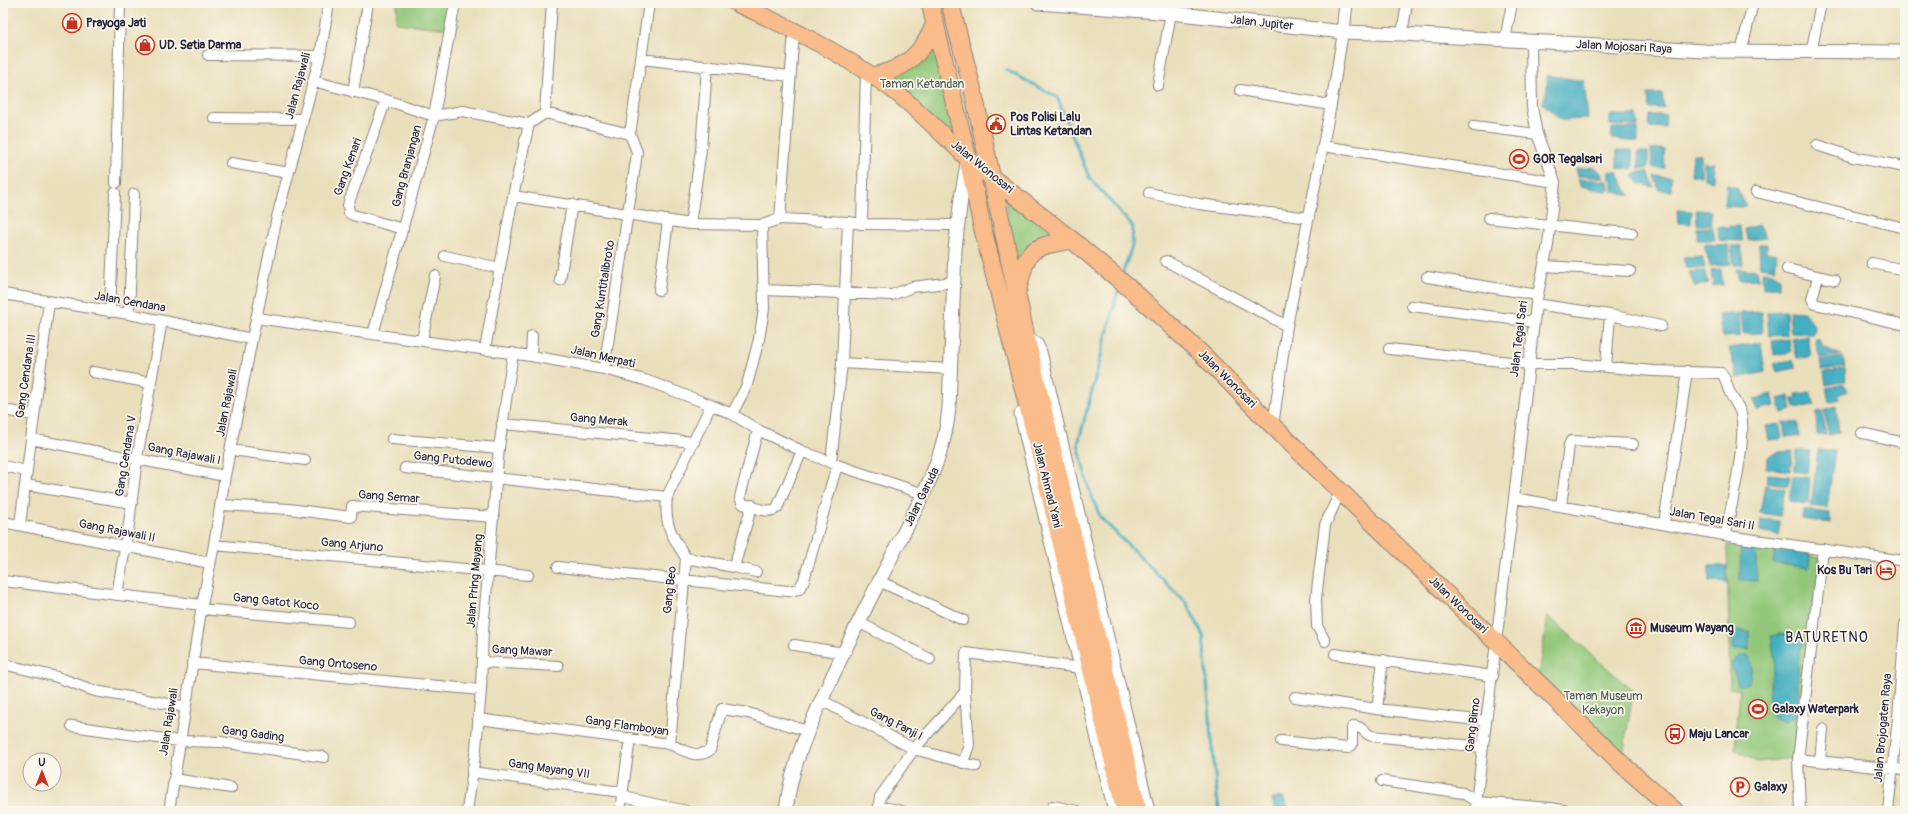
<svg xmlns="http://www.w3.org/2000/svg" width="1908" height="814" font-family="Pangolin,sans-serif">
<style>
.green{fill:#92c779;stroke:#5a745a}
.water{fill:#43aec1;stroke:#32687e}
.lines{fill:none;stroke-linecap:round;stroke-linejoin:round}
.stream{stroke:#43aec1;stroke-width:3}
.minor-casing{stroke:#86807b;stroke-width:12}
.tertiary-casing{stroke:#86807b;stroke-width:15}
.primary-casing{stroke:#86807b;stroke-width:18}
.trunk-casing{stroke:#86807b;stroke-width:19}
.minor{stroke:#fff;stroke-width:10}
.tertiary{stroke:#fff;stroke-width:13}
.primary{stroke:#f9bc8a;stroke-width:16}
.trunk{stroke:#f9bc8a;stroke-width:17}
.labels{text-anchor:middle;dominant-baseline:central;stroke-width:3.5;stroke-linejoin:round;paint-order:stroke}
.poi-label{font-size:12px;font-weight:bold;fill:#22223b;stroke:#fbf7ec;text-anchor:start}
.street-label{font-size:12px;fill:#22223b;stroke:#fbf7ec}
.park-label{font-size:12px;fill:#495c51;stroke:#fbf7ec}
.quarter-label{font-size:14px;letter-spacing:1px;fill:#22223b;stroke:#fbf7ec}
</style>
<rect width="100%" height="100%" fill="#fbf7ec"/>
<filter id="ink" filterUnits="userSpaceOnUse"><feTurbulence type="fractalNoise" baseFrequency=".025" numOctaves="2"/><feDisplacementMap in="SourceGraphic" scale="8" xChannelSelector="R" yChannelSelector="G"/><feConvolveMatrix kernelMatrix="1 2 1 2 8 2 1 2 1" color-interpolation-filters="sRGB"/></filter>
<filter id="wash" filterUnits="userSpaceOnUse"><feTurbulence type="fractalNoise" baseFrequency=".012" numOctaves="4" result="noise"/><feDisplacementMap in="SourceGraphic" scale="16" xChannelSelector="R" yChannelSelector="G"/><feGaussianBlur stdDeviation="0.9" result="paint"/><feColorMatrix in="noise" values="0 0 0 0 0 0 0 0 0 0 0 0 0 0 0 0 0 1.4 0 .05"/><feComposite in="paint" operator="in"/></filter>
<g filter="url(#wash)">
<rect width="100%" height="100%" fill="#eadfbb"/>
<path class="green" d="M 397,3 L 453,3 L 449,29 L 396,23 Z
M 934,39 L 961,149 L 888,79 Z
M 1005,197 L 1060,238 L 1017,272 Z
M 1727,545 L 1820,557 L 1794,758 L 1757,762 L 1735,750 L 1740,690 L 1730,688 Z
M 1548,616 L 1633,691 L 1622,763 L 1538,675 Z"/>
<path class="water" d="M 1547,75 L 1584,81 L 1588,119 L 1561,120 L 1543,104 L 1547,88 Z
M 1648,94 L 1662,94 L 1664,108 L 1649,108 Z
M 1610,115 L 1637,115 L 1638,126 L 1610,125 Z
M 1650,115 L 1666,115 L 1665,128 L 1649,127 Z
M 1612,128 L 1638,128 L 1638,142 L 1611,139 Z
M 1651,149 L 1664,149 L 1665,168 L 1652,168 Z
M 1617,150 L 1632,150 L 1633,169 L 1617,168 Z
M 1638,152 L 1648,152 L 1648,168 L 1639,169 Z
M 1693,154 L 1701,155 L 1701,176 L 1691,175 Z
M 1704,162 L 1714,163 L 1713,181 L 1704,179 Z
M 1595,167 L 1605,178 L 1578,176 L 1576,169 Z
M 1610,171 L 1617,172 L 1630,196 L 1612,191 L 1612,180 L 1609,178 Z
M 1648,171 L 1654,187 L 1640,184 L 1633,176 L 1635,173 Z
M 1654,176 L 1671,177 L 1671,191 L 1659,190 Z
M 1578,179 L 1608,181 L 1609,190 L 1604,191 L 1580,186 Z
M 1727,185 L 1737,188 L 1746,205 L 1741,207 L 1725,206 Z
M 1677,210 L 1692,211 L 1691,224 L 1678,223 Z
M 1696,210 L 1711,211 L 1711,225 L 1697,225 Z
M 1758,225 L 1766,238 L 1748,240 L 1744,229 Z
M 1739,226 L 1743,241 L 1719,240 L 1718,227 Z
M 1713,227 L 1715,240 L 1697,240 L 1697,228 Z
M 1704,244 L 1728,245 L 1731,264 L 1710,266 Z
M 1759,244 L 1767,244 L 1767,252 L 1777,254 L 1775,269 L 1760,267 Z
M 1731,246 L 1741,246 L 1743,265 L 1734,265 Z
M 1702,256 L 1705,268 L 1687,268 L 1683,258 Z
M 1721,269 L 1723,285 L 1713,286 L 1711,270 Z
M 1736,269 L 1757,270 L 1759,279 L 1739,280 Z
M 1704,271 L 1708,283 L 1695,287 L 1689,272 Z
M 1762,272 L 1774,273 L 1779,277 L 1779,287 L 1763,288 Z
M 1786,311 L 1787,335 L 1769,336 L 1767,312 Z
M 1789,311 L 1804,312 L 1815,327 L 1814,334 L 1791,333 Z
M 1762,312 L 1763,333 L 1743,334 L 1741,313 Z
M 1739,313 L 1740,336 L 1723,337 L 1718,315 Z
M 1808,336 L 1811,357 L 1797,358 L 1792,339 Z
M 1789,339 L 1791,352 L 1774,355 L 1772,341 Z
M 1815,339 L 1819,339 L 1823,347 L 1841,355 L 1820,358 Z
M 1761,343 L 1765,372 L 1737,378 L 1729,348 Z
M 1843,357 L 1845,366 L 1822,370 L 1820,360 Z
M 1793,360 L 1796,368 L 1777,372 L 1774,363 Z
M 1845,368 L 1846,381 L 1826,385 L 1824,372 Z
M 1844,384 L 1847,391 L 1838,395 L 1840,399 L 1829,402 L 1826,388 Z
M 1810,392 L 1815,405 L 1795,408 L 1792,398 L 1797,398 L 1796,394 Z
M 1772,394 L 1775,406 L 1757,410 L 1754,399 Z
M 1789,396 L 1792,410 L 1782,413 L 1778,399 Z
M 1836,406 L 1839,433 L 1829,435 L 1824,410 Z
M 1822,411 L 1826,435 L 1817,435 L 1816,412 Z
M 1783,422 L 1798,423 L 1799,437 L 1785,436 Z
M 1779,424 L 1782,437 L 1780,439 L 1769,440 L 1766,426 Z
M 1797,450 L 1810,451 L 1807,473 L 1794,471 Z
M 1818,450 L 1835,451 L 1827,508 L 1811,506 Z
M 1793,451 L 1790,471 L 1766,468 L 1768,457 L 1778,452 Z
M 1768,474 L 1790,476 L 1788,486 L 1766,482 Z
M 1793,476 L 1810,478 L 1808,504 L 1789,501 Z
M 1765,485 L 1785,489 L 1780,516 L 1760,513 Z
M 1803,510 L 1830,513 L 1830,523 L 1802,519 Z
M 1761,519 L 1779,521 L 1779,535 L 1760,531 Z
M 1741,538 L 1755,542 L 1757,581 L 1740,580 Z
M 1775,549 L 1810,554 L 1809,568 L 1773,563 Z
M 1709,566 L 1727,566 L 1728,582 L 1709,581 Z
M 1732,631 L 1749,631 L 1749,650 L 1733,650 Z
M 1780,634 L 1802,636 L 1804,640 L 1798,659 L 1798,716 L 1784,722 L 1774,719 L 1769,711 L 1770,682 L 1775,662 L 1771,636 Z
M 1739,656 L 1749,656 L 1752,667 L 1749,683 L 1738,685 L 1731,663 Z
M 1283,797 L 1290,811 L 1275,811 L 1272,799 Z"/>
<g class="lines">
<path class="stream" d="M 1006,70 L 1057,97 L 1089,177 L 1133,227 L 1132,246 L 1122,275
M 1119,287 L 1078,444 L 1088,486 L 1100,517 L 1187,604 L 1203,635 L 1217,798 L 1220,811"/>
</g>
</g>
<g filter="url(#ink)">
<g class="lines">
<g class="minor-casing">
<path id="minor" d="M 1402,34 L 1407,3
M 1505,40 L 1512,3
M 1741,52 L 1753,3
M 1811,53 L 1821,3
M 208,55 L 320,56
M 641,59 L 649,3
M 313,81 L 386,100 L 434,116 L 463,111 L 529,124
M 1158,85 L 1171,13
M 1240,90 L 1331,105
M 353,92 L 368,3
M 386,100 L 348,205 L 349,213 L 353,215 L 403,229
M 545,113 L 552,3
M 214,118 L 302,119
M 1474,126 L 1537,134
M 630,134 L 641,59 L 790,76
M 1817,145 L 1853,157 L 1905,167
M 1323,146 L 1555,182
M 231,163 L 289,173
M 116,183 L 120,3
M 1756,192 L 1905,228
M 1149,193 L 1199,204 L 1309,218
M 513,196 L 690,224 L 762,225
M 1489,218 L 1592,230 L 1632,233
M 780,219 L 848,222 L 862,224 L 957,225
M 690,224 L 701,150 L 707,67
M 862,224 L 866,71
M 445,256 L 500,268
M 1166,261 L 1287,326
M 1872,263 L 1905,270
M 1544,266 L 1630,271
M 1787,269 L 1835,280
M 1427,277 L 1538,295
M 1818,277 L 1812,299 L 1815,304 L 1905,325
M 560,280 L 572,204
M 659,290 L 668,221
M 764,290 L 892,295 L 912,287 L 954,282
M 3,294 L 129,314 L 252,339
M 1536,304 L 1610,315 L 1661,326
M 1412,306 L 1534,322
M 110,312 L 115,193
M 129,314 L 134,194
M 256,318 L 531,356 L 604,369 L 645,380 L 711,405 L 732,414 L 758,430 L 802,451 L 837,465 L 924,494
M 373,334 L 434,116 L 455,3
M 422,340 L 435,276
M 485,349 L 513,196 L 529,124 L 545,113 L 630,134
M 1389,349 L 1529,364 L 1575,364 L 1653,371 L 1721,373 C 1727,378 1726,386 1730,393 C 1733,400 1739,406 1741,414 C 1747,441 1731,505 1726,534
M 531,356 L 532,336
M 842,363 L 951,369
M 1606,366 L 1610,315
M 604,369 L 636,160 L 637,152 L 630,134
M 93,372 L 151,383
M 3,410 L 34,415
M 732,414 L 747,385 L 759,339 L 764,309 L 762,225 L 780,219 L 794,31
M 502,424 L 694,442
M 1273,426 L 1287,326 L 1331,105 L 1343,32
M 758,430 L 741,493 L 740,498 L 743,504 C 754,506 767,515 777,508 L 802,451
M 1862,433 L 1905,443
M 31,439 L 225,476
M 392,439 L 499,448
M 231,450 L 305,460
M 831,462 L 842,363 L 848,222
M 3,466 L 27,471
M 405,468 L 667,497
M 25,485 L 132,503
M 1514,498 L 1741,538 L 1905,561
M 221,505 L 289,509 L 351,517 L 352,506 L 494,517
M 1561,506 L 1569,445 L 1571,441 L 1633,444
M 3,522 L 210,563
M 20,524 L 49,302
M 1664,524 L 1687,371
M 214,545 L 528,575
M 686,558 L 734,567 L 752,505
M 558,567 L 788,591 L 799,589 L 804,580 L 837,465
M 734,567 L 756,572
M 3,581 L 202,605
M 879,581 L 963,620
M 117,595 L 129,524 L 137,458 L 162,321
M 201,609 L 349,622
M 858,622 L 930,659
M 1325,641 L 1317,626 L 1316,599 L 1325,525 L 1341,490
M 794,645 L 844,653
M 1335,654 L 1493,676
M 483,662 L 558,666
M 192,663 L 481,690
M 3,664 L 57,677 L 95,691 L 186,707
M 1295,697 L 1377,709 L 1486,721
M 821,700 L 914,749 L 976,766
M 1377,709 L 1383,660
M 478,719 L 670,744 C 683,750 697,760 710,750 L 722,709 L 748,713 L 808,731
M 72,726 L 179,741 L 221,742 L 324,757
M 1281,741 L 1348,748 L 1352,745 L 1352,728 L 1355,726 C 1363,727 1365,734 1372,736 L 1483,747
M 670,744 L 686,558 C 672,536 664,525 667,497 L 711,405
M 1798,759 L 1905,770
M 1820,761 L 1823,729
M 963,763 L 969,745 L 965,692 L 966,653 L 1081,668
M 472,772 L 621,792
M 174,779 L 231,788
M 1382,781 L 1463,793 L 1477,802 L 1551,808 L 1568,811
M 621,792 L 628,798 L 686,811
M 878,806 L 902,811
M 1053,806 L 1077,811
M 169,811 L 202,605 L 214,545 L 225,476 L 252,339 L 277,217 L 320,56 L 329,3
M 467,811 L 476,748 L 481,690 L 483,630 L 499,448 L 513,353
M 620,811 L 630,738
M 878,811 L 880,797 L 914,749 L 965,692
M 1475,811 L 1514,498 L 1536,304 L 1548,245 L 1555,182 L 1537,134 L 1532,107 L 1531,42
M 1800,811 L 1798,759 L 1823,549
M 1888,811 L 1898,718 L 1905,624"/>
</g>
<g class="tertiary-casing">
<path id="tertiary" d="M 1038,3 L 1171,13 L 1343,32 L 1402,34 L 1705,51 L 1905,52
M 1343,32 L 1346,3
M 1026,337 L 1036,344 L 1040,352 L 1148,811
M 1021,414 L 1115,811
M 786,811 C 791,762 814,716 835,671 C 856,626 879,582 901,538 C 923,496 945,456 949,408 L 955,249 L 961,198 L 967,164"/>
</g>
<g class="primary-casing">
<path id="primary" d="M 735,3 C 790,27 846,55 894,91 C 920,111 944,136 968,159"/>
</g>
<g class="trunk-casing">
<path id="trunk" d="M 930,3 L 968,159 L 982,226 L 1041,458 L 1125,811
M 950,3 L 973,91 L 1026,337 L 1138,811
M 873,76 C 904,70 924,53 935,23
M 968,159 L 1072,240 L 1135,293 L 1203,355 L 1273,426 L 1625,767 L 1675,811
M 1018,289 C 1028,246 1030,248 1072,240"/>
</g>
<use href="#minor" class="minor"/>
<use href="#tertiary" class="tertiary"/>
<use href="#primary" class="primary"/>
<use href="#trunk" class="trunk"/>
</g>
</g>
<defs>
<g id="shop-ring" transform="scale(1)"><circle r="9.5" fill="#fbf7ec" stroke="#c8321e" stroke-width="1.5"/><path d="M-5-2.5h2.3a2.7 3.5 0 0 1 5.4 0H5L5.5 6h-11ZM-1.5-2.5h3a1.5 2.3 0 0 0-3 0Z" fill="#c8321e"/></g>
<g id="civic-ring" transform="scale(1)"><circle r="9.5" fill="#fbf7ec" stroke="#c8321e" stroke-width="1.5"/><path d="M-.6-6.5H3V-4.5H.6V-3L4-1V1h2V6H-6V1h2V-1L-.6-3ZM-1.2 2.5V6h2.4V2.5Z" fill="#c8321e"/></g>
<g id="stadium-ring" transform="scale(1)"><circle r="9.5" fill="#fbf7ec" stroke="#c8321e" stroke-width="1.5"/><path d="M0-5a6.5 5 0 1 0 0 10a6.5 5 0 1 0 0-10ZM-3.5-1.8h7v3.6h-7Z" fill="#c8321e"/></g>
<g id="hotel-ring" transform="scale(1)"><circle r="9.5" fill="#fbf7ec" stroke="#c8321e" stroke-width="1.5"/><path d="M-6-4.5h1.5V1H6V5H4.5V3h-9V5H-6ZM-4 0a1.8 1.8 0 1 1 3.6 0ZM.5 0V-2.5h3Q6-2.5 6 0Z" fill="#c8321e"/></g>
<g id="museum-ring" transform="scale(1)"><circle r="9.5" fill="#fbf7ec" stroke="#c8321e" stroke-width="1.5"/><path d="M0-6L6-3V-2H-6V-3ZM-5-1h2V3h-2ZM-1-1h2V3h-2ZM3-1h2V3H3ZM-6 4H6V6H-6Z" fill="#c8321e"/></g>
<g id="bus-ring" transform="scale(1)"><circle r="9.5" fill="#fbf7ec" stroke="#c8321e" stroke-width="1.5"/><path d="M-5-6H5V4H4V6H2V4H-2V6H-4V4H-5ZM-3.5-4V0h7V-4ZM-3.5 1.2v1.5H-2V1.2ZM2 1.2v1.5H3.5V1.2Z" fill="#c8321e"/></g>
<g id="parking-ring" transform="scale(1)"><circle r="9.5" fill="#fbf7ec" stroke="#c8321e" stroke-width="1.5"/><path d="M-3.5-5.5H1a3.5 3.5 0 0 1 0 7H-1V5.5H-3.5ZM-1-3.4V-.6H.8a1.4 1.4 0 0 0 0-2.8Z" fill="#c8321e"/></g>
</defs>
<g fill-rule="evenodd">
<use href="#shop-ring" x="72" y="23"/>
<use href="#shop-ring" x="145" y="45"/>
<use href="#civic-ring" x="996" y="124"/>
<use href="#stadium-ring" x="1519" y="159"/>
<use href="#hotel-ring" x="1886" y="570"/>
<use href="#museum-ring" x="1636" y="628"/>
<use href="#stadium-ring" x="1758" y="709"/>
<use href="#bus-ring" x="1675" y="734"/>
<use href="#parking-ring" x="1740" y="787"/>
</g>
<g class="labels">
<g class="poi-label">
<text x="86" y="23">Prayoga Jati</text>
<text x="159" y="45">UD. Setia Darma</text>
<text x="1010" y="117">Pos Polisi Lalu<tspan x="1010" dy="14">Lintas Ketandan</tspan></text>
<text x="1533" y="159">GOR Tegalsari</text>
<text x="1872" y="570" text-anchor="end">Kos Bu Tari</text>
<text x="1650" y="628">Museum Wayang</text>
<text x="1772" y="709">Galaxy Waterpark</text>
<text x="1689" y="734">Maju Lancar</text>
<text x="1754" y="787">Galaxy</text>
</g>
<g class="street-label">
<text transform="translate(1262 23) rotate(6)">Jalan Jupiter</text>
<text transform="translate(1624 47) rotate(3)">Jalan Mojosari Raya</text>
<text transform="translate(298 86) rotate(-75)">Jalan Rajawali</text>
<text transform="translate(407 166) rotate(-75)">Gang Branjangan</text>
<text transform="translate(348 167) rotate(-70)">Gang Kenari</text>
<text transform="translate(982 167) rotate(39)">Jalan Wonosari</text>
<text transform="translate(603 289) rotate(-81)">Gang Kuntitalibroto</text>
<text transform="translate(130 302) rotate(10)">Jalan Cendana</text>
<text transform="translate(1519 339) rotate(-83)">Jalan Tegal Sari</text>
<text transform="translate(603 357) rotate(13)">Jalan Merpati</text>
<text transform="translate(26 376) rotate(-82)">Gang Cendana III</text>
<text transform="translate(1227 379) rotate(45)">Jalan Wonosari</text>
<text transform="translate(227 403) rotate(-79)">Jalan Rajawali</text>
<text transform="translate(599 420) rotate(5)">Gang Merak</text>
<text transform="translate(184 454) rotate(11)">Gang Rajawali I</text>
<text transform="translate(126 456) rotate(-81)">Gang Cendana V</text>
<text transform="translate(453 460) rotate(6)">Gang Putodewo</text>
<text transform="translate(1047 485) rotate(76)">Jalan Ahmad Yani</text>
<text transform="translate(389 497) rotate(4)">Gang Semar</text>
<text transform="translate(922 497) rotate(-64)">Jalan Garuda</text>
<text transform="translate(1712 519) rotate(10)">Jalan Tegal Sari II</text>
<text transform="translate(117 531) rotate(11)">Gang Rajawali II</text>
<text transform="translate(352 545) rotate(5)">Gang Arjuno</text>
<text transform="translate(475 581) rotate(-85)">Jalan Pring Mayang</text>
<text transform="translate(670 590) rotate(-84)">Gang Beo</text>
<text transform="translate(276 602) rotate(6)">Gang Gatot Koco</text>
<text transform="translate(1458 605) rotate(44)">Jalan Wonosari</text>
<text transform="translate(522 651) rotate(3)">Gang Mawar</text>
<text transform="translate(338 664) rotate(5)">Gang Ontoseno</text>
<text transform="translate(169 722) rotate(-81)">Jalan Rajawali</text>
<text transform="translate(896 724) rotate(27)">Gang Panji I</text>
<text transform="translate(1473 725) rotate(-83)">Gang Bimo</text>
<text transform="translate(627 726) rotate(8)">Gang Flamboyan</text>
<text transform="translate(1883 728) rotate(-85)">Jalan Brojogaten Raya</text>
<text transform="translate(253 734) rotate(7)">Gang Gading</text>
<text transform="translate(549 769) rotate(8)">Gang Mayang VII</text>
</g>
<g class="park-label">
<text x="922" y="84">Taman Ketandan</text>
<text x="1603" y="696">Taman Museum<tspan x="1603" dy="14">Kekayon</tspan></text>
</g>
<g class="quarter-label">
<text x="1827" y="637">BATURETNO</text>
</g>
</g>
<rect width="1908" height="814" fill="none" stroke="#fbf7ec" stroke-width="16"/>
<g transform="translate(42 772)"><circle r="19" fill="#fbf7ec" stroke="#a4a2a5"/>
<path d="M0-3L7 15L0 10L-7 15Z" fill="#c8321e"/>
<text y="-6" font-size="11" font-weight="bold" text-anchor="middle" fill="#22223b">U</text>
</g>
</svg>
